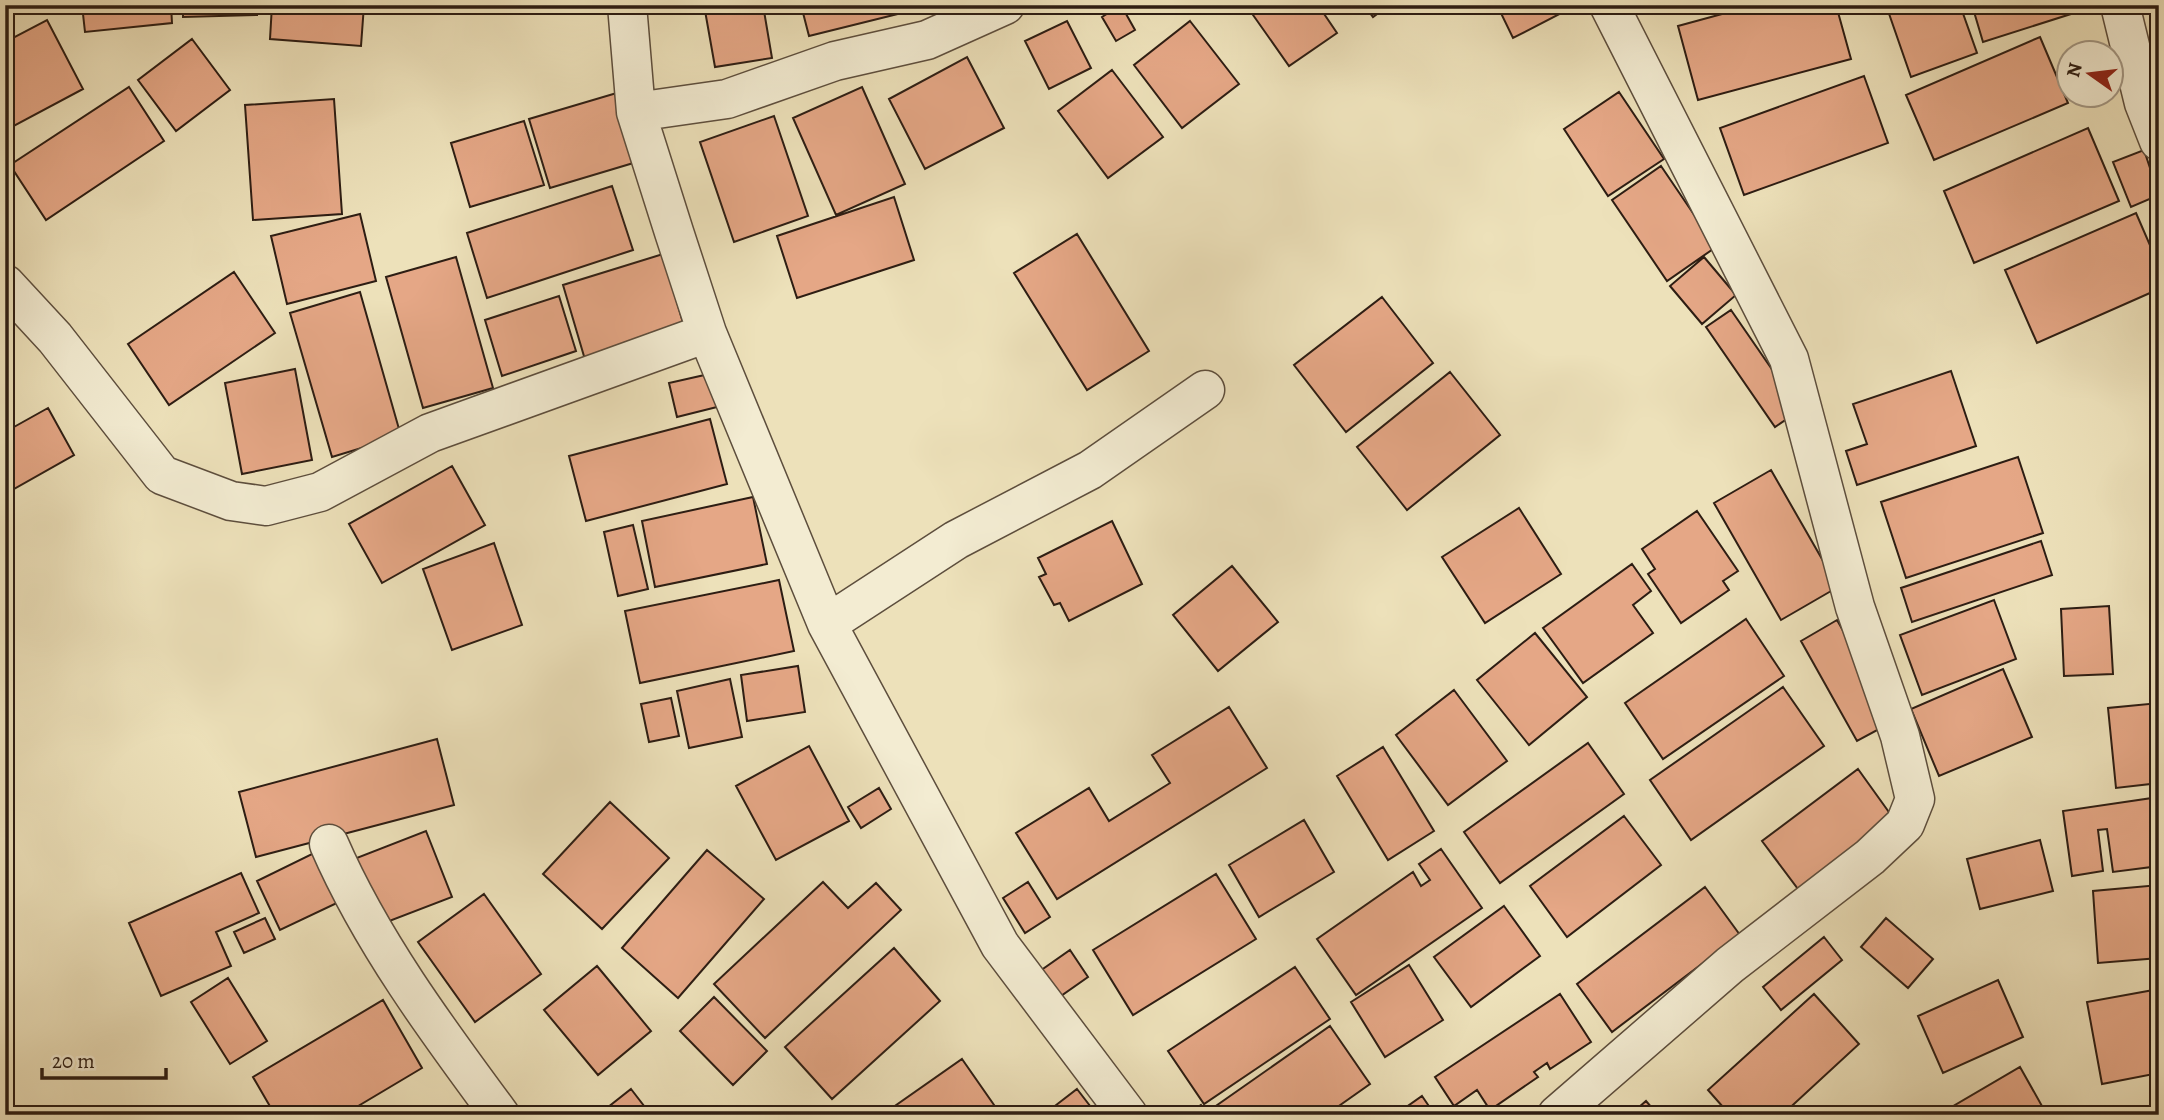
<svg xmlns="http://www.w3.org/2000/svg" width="2164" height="1120" font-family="Alegreya,serif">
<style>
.building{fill:#e5a786;stroke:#2d1d13;stroke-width:2}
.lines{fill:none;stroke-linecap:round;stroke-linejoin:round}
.street-casing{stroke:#5d4e3d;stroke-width:41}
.street{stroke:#f3ecd2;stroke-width:38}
</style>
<rect width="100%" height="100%" fill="#ede1ba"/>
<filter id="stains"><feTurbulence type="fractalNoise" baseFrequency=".00286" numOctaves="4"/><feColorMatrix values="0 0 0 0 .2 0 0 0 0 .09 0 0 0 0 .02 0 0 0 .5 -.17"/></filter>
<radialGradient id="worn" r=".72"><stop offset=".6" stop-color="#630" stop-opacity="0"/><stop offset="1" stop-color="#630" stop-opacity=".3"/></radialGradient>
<path class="building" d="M 82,5 L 171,5 L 172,23 L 85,32 Z
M 183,5 L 257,5 L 257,15 L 183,17 Z
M 272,5 L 364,5 L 361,46 L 270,39 Z
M 704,5 L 763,5 L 772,58 L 715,67 Z
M 801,5 L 934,5 L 809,36 Z
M 1121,5 L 1135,30 L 1116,41 L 1102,17 Z
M 1246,5 L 1318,5 L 1337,33 L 1289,66 Z
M 1364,5 L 1389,5 L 1373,17 Z
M 1497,5 L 1574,5 L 1575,6 L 1513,38 Z
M 1755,5 L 1836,5 L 1851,59 L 1698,100 L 1678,26 Z
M 1886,5 L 1960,5 L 1977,53 L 1911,77 Z
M 1972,5 L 2071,5 L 2074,13 L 1983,42 Z
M 47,20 L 83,89 L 10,128 L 5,119 L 5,42 Z
M 1067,21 L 1091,68 L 1049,89 L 1025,41 Z
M 1190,21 L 1239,84 L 1182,128 L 1134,65 Z
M 2040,37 L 2068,103 L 1934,160 L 1906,95 Z
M 192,39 L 230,90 L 176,131 L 138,80 Z
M 967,57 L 1004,128 L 925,169 L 889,99 Z
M 1112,70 L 1163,137 L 1108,178 L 1058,111 Z
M 1864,76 L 1888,143 L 1744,195 L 1720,128 Z
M 129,87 L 164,141 L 46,220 L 10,165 Z
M 862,87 L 905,184 L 836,215 L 793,118 Z
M 620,92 L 640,161 L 550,188 L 529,119 Z
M 1619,92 L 1664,159 L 1608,196 L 1564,129 Z
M 334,99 L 342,214 L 253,220 L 245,105 Z
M 774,116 L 808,216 L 734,242 L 700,142 Z
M 524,121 L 544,185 L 470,207 L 451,143 Z
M 2088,128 L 2119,201 L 1974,263 L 1944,191 Z
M 2144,150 L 2159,195 L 2131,207 L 2113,162 Z
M 1661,166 L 1716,247 L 1667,281 L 1612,200 Z
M 612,186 L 633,250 L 487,298 L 467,233 Z
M 894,197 L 914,260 L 797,298 L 777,236 Z
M 2136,213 L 2159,266 L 2159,289 L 2037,343 L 2005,270 Z
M 360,214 L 376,281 L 287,304 L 271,236 Z
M 1077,234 L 1149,351 L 1087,390 L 1014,273 Z
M 663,254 L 686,333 L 586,363 L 563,285 Z
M 456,257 L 493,388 L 423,408 L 386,277 Z
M 1704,257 L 1736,295 L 1702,324 L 1670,286 Z
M 234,272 L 275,333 L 169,405 L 128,344 Z
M 360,292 L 401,436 L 332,457 L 290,313 Z
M 559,296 L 576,351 L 502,376 L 485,320 Z
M 1382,297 L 1433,363 L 1346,432 L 1294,365 Z
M 1731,310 L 1800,410 L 1775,427 L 1706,327 Z
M 295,369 L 312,460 L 242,474 L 225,383 Z
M 1951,371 L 1976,446 L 1857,485 L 1846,451 L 1867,444 L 1853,404 Z
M 1450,372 L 1500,435 L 1407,510 L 1357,447 Z
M 709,374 L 717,407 L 677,417 L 669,383 Z
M 48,408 L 74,455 L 5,494 L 5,432 Z
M 710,419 L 727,484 L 586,521 L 569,456 Z
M 2018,457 L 2043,533 L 1906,578 L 1881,502 Z
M 452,466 L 485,525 L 382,583 L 349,524 Z
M 1771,470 L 1838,587 L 1781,620 L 1714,503 Z
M 753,497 L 767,564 L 655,587 L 642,521 Z
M 1519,508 L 1561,574 L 1485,623 L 1442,557 Z
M 1697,511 L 1738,571 L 1723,581 L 1729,590 L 1681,623 L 1648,574 L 1655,569 L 1642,549 Z
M 1112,521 L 1142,584 L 1069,621 L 1060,603 L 1054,605 L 1039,577 L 1046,574 L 1038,558 Z
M 633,525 L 648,589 L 618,596 L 604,532 Z
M 2041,541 L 2052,575 L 1912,622 L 1901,588 Z
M 494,543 L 522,625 L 452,650 L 423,569 Z
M 1632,564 L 1651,591 L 1633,605 L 1653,633 L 1583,683 L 1543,628 Z
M 1232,566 L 1278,622 L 1218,671 L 1173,615 Z
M 779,580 L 794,651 L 640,683 L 625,611 Z
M 1994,600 L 2016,659 L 1922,695 L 1900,635 Z
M 2109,606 L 2113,674 L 2064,676 L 2061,609 Z
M 1746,619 L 1784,676 L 1663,759 L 1625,703 Z
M 1837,620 L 1894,721 L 1857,741 L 1801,641 Z
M 1535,633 L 1587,697 L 1529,745 L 1477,680 Z
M 798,666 L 805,712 L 747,721 L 741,675 Z
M 2003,669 L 2032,737 L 1939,776 L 1911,709 Z
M 730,679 L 742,737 L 689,748 L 677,691 Z
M 1783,687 L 1824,746 L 1691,840 L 1650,780 Z
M 1454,690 L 1507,761 L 1448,805 L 1396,735 Z
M 671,698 L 679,736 L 649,742 L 641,704 Z
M 2159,703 L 2159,783 L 2116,788 L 2108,708 Z
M 1229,707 L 1267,768 L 1057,899 L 1016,833 L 1089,788 L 1109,821 L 1170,783 L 1152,755 Z
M 437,739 L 454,805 L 256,857 L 239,792 Z
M 1588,743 L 1624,794 L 1500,883 L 1464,832 Z
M 809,746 L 849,821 L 776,860 L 736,786 Z
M 1383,747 L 1434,831 L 1388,860 L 1337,776 Z
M 1858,769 L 1896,822 L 1801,893 L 1762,841 Z
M 879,788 L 891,809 L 861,828 L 848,807 Z
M 2159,797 L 2159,866 L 2113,872 L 2107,829 L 2098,830 L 2103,871 L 2072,876 L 2063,811 Z
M 610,802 L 669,858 L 602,929 L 543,874 Z
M 1624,816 L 1661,865 L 1567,937 L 1530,886 Z
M 1304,820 L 1334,872 L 1259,917 L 1229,865 Z
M 426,831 L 452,897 L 379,925 L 354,859 Z
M 2040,840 L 2053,891 L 1980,909 L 1967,859 Z
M 1441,849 L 1482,908 L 1356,995 L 1317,939 L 1413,872 L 1421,886 L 1430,880 L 1419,864 Z
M 707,850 L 764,899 L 678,998 L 622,948 Z
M 316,852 L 339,902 L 280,930 L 257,881 Z
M 241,873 L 259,913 L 216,932 L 231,966 L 161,996 L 129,923 Z
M 1216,874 L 1256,939 L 1133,1015 L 1093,950 Z
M 823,882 L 848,908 L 876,883 L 901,910 L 765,1038 L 714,984 Z
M 1028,882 L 1050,917 L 1025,933 L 1003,898 Z
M 2159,885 L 2159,958 L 2098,963 L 2093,891 Z
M 1705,887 L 1740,935 L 1612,1032 L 1577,984 Z
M 484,894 L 541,974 L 475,1022 L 418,942 Z
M 1504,906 L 1540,956 L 1471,1007 L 1434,957 Z
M 265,918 L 275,939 L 244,953 L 234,932 Z
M 1886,918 L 1933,959 L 1908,988 L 1861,947 Z
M 1824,937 L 1842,960 L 1781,1010 L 1763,987 Z
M 894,948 L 940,1001 L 832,1099 L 785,1047 Z
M 1070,950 L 1088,977 L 1058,998 L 1040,971 Z
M 1409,965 L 1443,1020 L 1385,1057 L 1351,1002 Z
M 597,966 L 651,1031 L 598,1075 L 544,1010 Z
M 1295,967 L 1330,1019 L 1204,1104 L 1168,1051 Z
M 228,978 L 267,1041 L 230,1064 L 191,1002 Z
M 1998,980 L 2023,1037 L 1943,1073 L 1918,1016 Z
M 2159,989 L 2159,1073 L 2102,1084 L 2087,1002 Z
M 1560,994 L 1591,1042 L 1550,1069 L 1547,1063 L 1534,1072 L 1538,1077 L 1490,1110 L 1477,1090 L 1454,1106 L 1435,1077 Z
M 1814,994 L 1859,1044 L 1782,1115 L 1730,1115 L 1708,1090 Z
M 714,997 L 767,1051 L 733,1085 L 680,1031 Z
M 383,1000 L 422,1068 L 343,1115 L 275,1115 L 253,1077 Z
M 1330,1026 L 1370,1084 L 1326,1115 L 1218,1115 L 1213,1108 Z
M 962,1059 L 1001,1115 L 882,1115 Z
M 2020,1067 L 2047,1115 L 1938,1115 Z
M 631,1089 L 651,1115 L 598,1115 Z
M 1077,1089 L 1097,1115 L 1048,1115 L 1047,1112 Z
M 1422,1096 L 1435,1115 L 1395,1115 Z
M 1646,1101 L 1658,1115 L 1630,1115 Z
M 1201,1105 L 1208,1115 L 1187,1115 Z
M 2159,1106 L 2159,1115 L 2136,1115 Z"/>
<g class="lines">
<g class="street-casing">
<path id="street" d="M 627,5 L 636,112 L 674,232 L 707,333 L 827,624 L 1000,945 L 1128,1115
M 2120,5 L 2144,103 L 2159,141
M 636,112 L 727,99 L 835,61 L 927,40 L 1005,5
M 5,284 L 55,338 L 162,475 L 231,501 L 266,506 L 320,492 L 430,433 L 707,333
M 827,624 L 956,540 L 1090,470 L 1205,390
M 329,844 C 371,941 437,1030 500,1115
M 1557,1115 L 1730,965 L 1870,857 L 1905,824 L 1915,799 L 1900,736 L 1855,607 L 1789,359 L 1609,5"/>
</g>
<use href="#street" class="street"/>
</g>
<rect width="2164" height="1120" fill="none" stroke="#ede1ba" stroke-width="28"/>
<rect x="7" y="7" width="2150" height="1106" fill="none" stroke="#2d1d13" stroke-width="3.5"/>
<rect x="14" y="14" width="2136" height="1092" fill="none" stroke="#2d1d13" stroke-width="2"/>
<g transform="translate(2090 74) rotate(284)"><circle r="33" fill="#f3ecd2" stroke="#a49986" stroke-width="2"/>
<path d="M0-5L12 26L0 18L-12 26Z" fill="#8f2418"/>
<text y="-10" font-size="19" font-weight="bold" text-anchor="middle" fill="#2d1d13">N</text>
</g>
<path d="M42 1068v10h124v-10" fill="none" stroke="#2d1d13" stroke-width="3.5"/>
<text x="52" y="1068" font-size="21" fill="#2d1d13" stroke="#f3ecd2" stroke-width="5" paint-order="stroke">20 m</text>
<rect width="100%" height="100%" filter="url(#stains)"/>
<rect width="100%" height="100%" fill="url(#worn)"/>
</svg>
